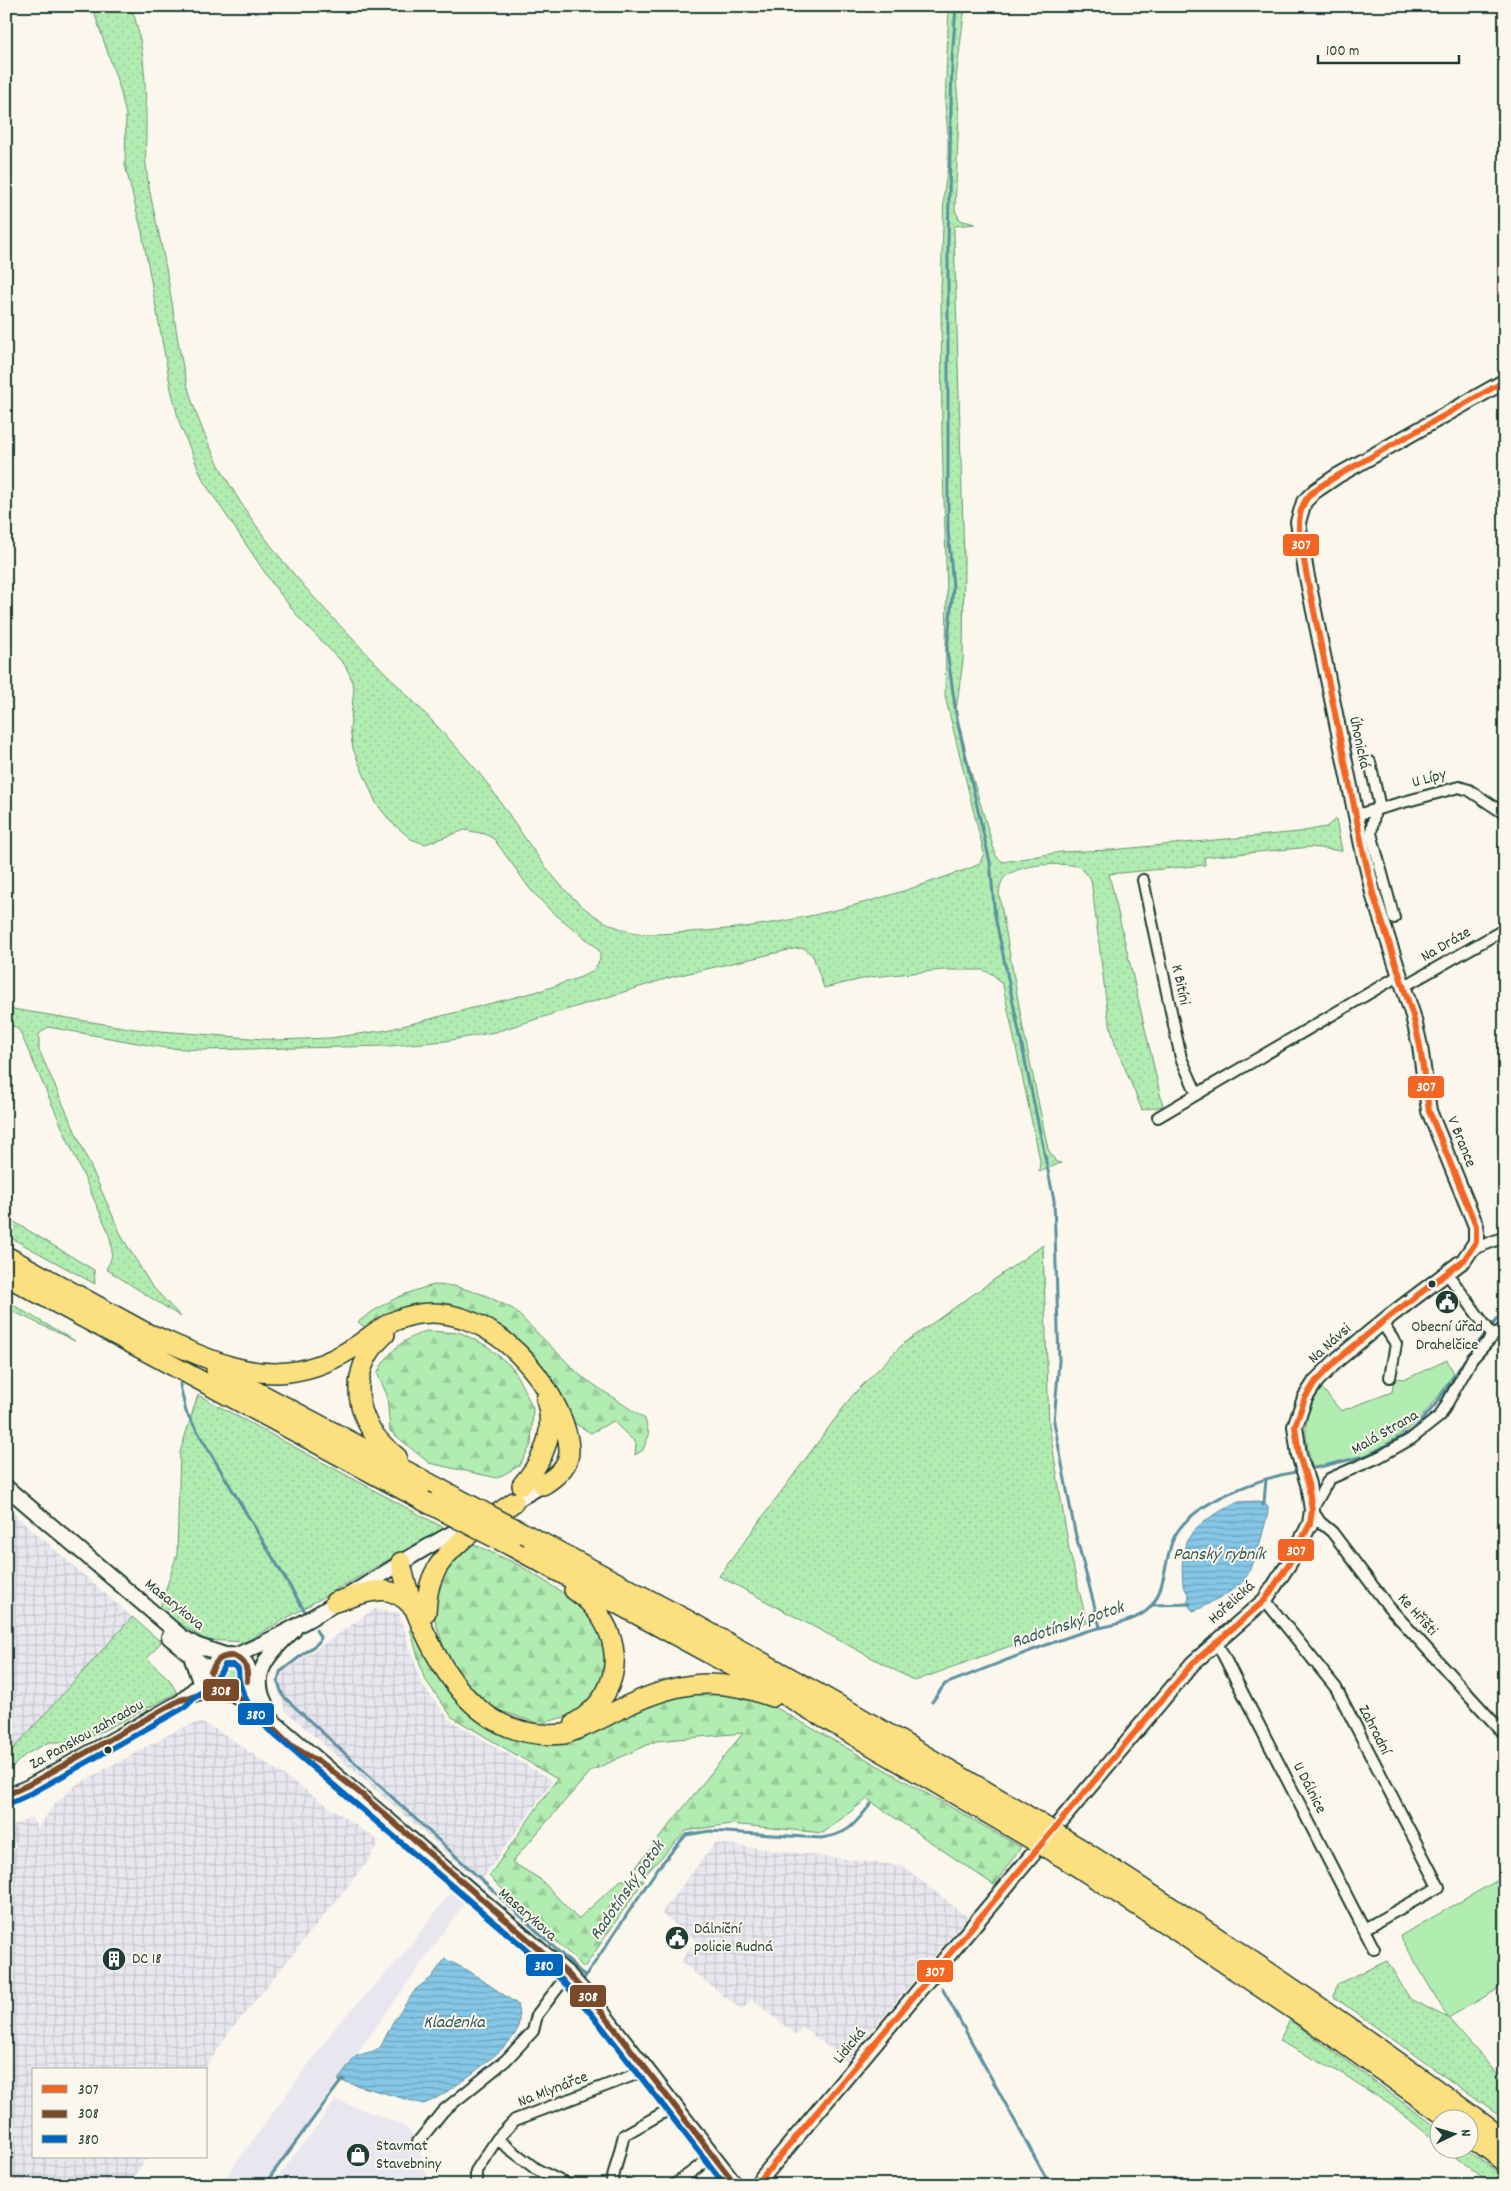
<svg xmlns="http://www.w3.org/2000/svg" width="1511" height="2191" font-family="Dekko,sans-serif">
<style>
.built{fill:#e8e7ef}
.industrial{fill:url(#industrial-grid)}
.grass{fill:url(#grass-dots);stroke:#689472}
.forest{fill:url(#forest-firs);stroke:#689472}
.park{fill:#b1ecb1;stroke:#689472}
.water{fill:url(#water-rules);stroke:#5d909f}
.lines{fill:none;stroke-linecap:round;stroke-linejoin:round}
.stream{stroke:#5d909f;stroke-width:3}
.street-casing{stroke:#1f3d34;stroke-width:14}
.secondary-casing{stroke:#1f3d34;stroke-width:18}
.highway-casing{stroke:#1f3d34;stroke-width:22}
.street{stroke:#fbf7ec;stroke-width:10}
.secondary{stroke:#fbf7ec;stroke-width:14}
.highway{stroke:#fce080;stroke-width:19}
.highway-bridge-casing{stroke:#1f3d34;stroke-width:22;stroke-linecap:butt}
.highway-bridge{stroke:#fce080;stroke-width:19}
.bus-1-casing{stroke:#fbf7ec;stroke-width:10}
.bus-2-casing{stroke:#fbf7ec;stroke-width:10}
.bus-3-casing{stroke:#fbf7ec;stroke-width:10}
.bus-1{stroke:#f26522;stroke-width:6}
.bus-2{stroke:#7a4b2a;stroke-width:6}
.bus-3{stroke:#0065bd;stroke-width:6}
.bus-dot{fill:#1f3d34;stroke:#fbf7ec;stroke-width:2}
.labels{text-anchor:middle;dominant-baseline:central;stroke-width:4;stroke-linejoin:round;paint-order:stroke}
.street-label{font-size:16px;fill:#1f3d34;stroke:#fbf7ec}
.poi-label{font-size:16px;fill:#1f3d34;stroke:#fbf7ec;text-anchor:start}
.water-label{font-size:18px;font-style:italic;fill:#345958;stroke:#fbf7ec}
.line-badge{stroke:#fbf7ec;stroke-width:2}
.badge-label{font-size:14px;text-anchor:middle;font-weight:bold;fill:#fff}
</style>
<defs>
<pattern id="industrial-grid" width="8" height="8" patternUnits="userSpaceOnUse" patternTransform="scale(1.25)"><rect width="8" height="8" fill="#e8e7ef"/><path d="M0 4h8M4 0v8" fill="none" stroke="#c7c7ce"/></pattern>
<pattern id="grass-dots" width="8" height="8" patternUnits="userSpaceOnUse" patternTransform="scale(1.25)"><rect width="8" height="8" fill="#b1ecb1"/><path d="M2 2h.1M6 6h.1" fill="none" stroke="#98cb99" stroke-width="1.8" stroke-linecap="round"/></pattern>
<pattern id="forest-firs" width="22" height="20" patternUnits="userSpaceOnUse" patternTransform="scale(1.25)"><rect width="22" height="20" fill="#b1ecb1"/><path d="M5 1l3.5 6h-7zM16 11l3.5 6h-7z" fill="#98cb99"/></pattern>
<pattern id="water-rules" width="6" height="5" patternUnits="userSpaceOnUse" patternTransform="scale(1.25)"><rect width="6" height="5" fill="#86c7e7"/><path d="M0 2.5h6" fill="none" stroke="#6da3bc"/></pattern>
</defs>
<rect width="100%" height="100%" fill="#fbf7ec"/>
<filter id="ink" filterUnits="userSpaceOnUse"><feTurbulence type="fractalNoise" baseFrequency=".02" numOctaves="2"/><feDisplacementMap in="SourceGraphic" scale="10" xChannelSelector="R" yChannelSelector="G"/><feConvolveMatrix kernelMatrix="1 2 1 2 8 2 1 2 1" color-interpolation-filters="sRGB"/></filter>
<g filter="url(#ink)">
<path class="built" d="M 451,1892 L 464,1904 L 263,2185 L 220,2185 L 338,2024 L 402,1956 Z
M 336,2100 L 401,2124 L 415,2136 L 430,2185 L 272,2185 Z"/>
<path class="industrial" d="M 6,1507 L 132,1617 L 6,1757 Z
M 376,1608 L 399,1613 L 422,1685 L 450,1720 L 553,1781 L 480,1882 L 286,1711 L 277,1687 L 284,1671 Z
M 199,1722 L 218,1730 L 379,1841 L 368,1861 L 225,2038 L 204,2070 L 34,2070 L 34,2157 L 147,2157 L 129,2185 L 6,2185 L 6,1852 L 11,1852 L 16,1846 L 8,1828 L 31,1817 L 38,1828 L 54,1805 L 76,1785 L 179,1729 Z
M 715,1843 L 903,1866 L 967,1917 L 846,2061 L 803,2027 L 796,2035 L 752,1999 L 742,2010 L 681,1962 L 691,1945 L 693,1947 L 697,1942 L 661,1913 Z"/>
<path class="grass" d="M 92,6 L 131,6 C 145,46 146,86 146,128 C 146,140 145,153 146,165 C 149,196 158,227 164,258 C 174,305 177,354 192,401 C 241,552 374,651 474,767 C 519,819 557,910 625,930 C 645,937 669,933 690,932 C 793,926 877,902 973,867 L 980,863 L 984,853 L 945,696 L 947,593 L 942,438 L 941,291 L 944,192 L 948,166 L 948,135 L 945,103 L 949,6 L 965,6 L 956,78 L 959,113 L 955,210 L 960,220 L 975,224 L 954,226 L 954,234 L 964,559 L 963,661 L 956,710 L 970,769 L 996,856 L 1003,862 L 1061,852 L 1111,850 L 1299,832 L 1326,827 L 1336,819 L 1342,851 L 1311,847 L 1204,857 L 1205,865 L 1109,874 L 1163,1106 L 1142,1110 L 1115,1044 L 1108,1016 L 1091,879 L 1079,866 C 1059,863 1023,863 1006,876 C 1001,880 1000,887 999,894 L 1023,1028 L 1048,1149 L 1056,1162 L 1061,1163 L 1039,1172 L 1040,1160 L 1003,986 L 994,975 L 983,970 L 943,970 L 871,977 L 824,988 L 813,956 L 804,948 L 793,949 L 672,977 L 495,1032 L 446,1041 L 388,1046 L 204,1050 L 165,1048 L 48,1027 L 39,1034 L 39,1050 L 122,1237 L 151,1285 L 181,1317 L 106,1269 C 115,1256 112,1246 108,1231 L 20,1032 L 16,1027 L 6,1025 L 6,1008 L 135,1029 L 276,1040 L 330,1038 L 387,1030 L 543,990 L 581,977 L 593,971 L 600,960 L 600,952 L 595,946 L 551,911 L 530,889 L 494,839 L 485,834 L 465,830 L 425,844 L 411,839 L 391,822 L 376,803 L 353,749 L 350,729 L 354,688 L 350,675 L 344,664 L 300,619 L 274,586 L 204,482 L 180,425 L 171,389 L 142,232 L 125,165 L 126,115 L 120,89 Z
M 6,1217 L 94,1270 L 95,1284 L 6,1235 Z
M 1043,1245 L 1049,1425 L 1069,1549 L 1087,1623 L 1040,1635 L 915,1681 L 719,1576 L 852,1396 L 903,1344 Z
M 6,1301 L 75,1341 L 6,1308 Z
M 198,1395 L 444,1528 L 245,1642 L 206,1640 L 159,1611 L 177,1554 L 180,1452 Z
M 132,1617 L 161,1642 L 147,1659 L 169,1679 L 177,1693 L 81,1742 L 49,1742 L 25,1755 L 6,1773 L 6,1757 Z
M220 1675a11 11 0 1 1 22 0a11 11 0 1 1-22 0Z
M 1387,1961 L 1410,1999 L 1448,2018 L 1505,2083 L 1505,2120 L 1334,1997 L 1337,1984 Z
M 1290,2020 L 1438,2128 L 1438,2143 L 1395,2108 L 1343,2074 L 1279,2041 Z
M 1445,2149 L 1466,2149 L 1505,2177 L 1505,2185 L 1491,2185 Z"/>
<path class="forest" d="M 434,1285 L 454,1286 L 485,1295 L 513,1309 L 581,1376 L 645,1419 L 649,1435 L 643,1450 L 635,1455 L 636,1443 L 613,1421 L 591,1433 L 574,1423 L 554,1383 L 534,1354 L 508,1330 L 480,1315 L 446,1305 L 368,1330 L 358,1322 C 381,1304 405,1292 434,1285 Z
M 426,1331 L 461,1333 L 487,1346 L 513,1368 L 533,1408 L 531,1445 L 519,1466 L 497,1478 L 429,1463 L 390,1431 L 387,1395 L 377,1373 C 391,1349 401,1341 426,1331 Z
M 473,1544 L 519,1565 L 592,1611 L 609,1652 L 599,1688 L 574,1714 L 540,1724 L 492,1708 L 449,1664 L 434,1617 L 439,1577 Z
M 412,1621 L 458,1705 L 501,1733 L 525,1740 L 673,1693 L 711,1689 L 766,1702 L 1021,1847 L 994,1885 L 867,1799 L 823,1833 L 730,1824 L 686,1831 L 645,1875 L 636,1867 L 743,1733 L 656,1741 L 591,1771 L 512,1862 L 540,1879 L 578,1919 L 621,1880 L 644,1880 L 584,1968 L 489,1876 L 557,1779 L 452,1717 L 424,1678 L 410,1629 Z"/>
<path class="park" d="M 1447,1360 L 1454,1373 C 1428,1414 1410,1434 1365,1455 C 1349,1462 1329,1464 1313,1468 C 1303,1436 1302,1416 1321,1387 L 1341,1411 L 1392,1392 L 1394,1378 L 1406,1379 Z
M 1505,1876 L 1505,1985 L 1448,2018 L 1400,1936 Z"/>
<path class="water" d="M 1258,1501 L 1264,1502 L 1268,1506 L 1268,1513 L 1258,1550 L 1254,1554 C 1249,1583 1238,1588 1213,1601 C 1206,1605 1201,1609 1193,1611 L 1187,1604 L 1189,1596 L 1183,1585 L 1182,1566 L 1186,1542 L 1194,1530 L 1204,1521 L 1236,1502 Z
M 445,1959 L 469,1971 L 517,2004 C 519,2014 521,2024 515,2034 C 506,2050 441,2100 423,2104 L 338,2080 L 356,2056 L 377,2050 L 381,2046 L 393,2022 L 416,1989 L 431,1978 Z"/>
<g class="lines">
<path class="stream" d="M 956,6 L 952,61 L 948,243 L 948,530 L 953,587 L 947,651 L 957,720 L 990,862 L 995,916 L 1054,1200 L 1059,1361 L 1054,1422 L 1075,1532 L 1100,1627
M 182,1379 L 180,1385 L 186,1412 L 304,1610
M 1307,1470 L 1369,1455 L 1413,1430 L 1436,1404 L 1464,1361 L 1505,1309
M 1263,1505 L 1264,1502 L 1266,1479
M 1152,1605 L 1190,1604
M 316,1630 L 320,1637 L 319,1642 L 280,1672 L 278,1682 L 283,1696 L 585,1976
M 932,1702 L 945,1684 C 990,1667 1035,1648 1080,1633 C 1101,1626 1127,1625 1145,1612 C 1165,1597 1164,1564 1172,1542 C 1186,1503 1262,1477 1301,1471
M 583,1980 L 658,1868 L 686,1835 L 710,1831 L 821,1838 C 849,1834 854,1825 871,1804
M 942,1988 L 1050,2185
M 264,2185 L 341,2081 L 344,2080"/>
<g class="street-casing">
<path id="street" d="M 1370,762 L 1380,808
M 1375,809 L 1371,833 L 1394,918
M 1356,815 L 1459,787 L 1469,790 L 1505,814
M 1143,880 L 1181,1058 L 1197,1094
M 1403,987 L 1505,929
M 1158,1117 L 1400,975
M 1473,1249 L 1505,1237
M 1446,1272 L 1493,1336
M 1382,1323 L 1396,1344 L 1390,1377
M 1505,1327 L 1493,1336 L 1472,1359 L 1440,1416 L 1411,1439 L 1379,1457 L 1329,1479 L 1312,1510 L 1320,1522 L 1332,1532 L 1388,1606 L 1505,1735
M 1265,1600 L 1336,1688 L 1439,1887 L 1364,1929
M 1216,1641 L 1374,1949
M 181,1699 L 205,1677
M 6,1795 L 28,1785 L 180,1700 L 220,1690
M 497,2139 L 536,2169 L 568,2185
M 418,2142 L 443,2111 L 506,2060 L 533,2031 L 537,2015 L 568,1974
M 476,2185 L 476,2171 L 497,2139 L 515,2120 L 647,2070
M 611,2185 L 624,2135 L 675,2106
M 674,2185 L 713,2156"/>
</g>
<g class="secondary-casing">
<path id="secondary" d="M 6,1487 L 183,1638 L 196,1645 L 225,1655
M 506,1506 L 543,1485
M 169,1637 L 203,1665 L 208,1672
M211 1674a19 19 0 1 1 38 0a19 19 0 1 1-38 0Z
M 234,1656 C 320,1622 393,1561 476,1521
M 192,1659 L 200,1682
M 247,1681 L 260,1706 L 275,1723 L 568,1974 L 601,2011 L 736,2185
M 232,1692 L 260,1716
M 265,1703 C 249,1671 272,1651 294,1630
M 756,2185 L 1193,1663 L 1265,1600 L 1290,1562 L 1310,1524 L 1312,1510 L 1308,1484 L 1299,1455 L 1295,1426 L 1305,1398 L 1316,1381 L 1338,1359 L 1390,1316 L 1464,1260 L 1476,1242 L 1476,1226 L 1429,1111 L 1420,1046 L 1413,1016 L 1374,897 L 1363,850 L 1306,572 L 1298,522 L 1304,502 L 1315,491 L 1337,476 L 1505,381"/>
</g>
<g class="highway-casing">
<path id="highway" d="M 6,1256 L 163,1342
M 6,1276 L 424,1501
M 385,1334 C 344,1372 354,1425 397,1457
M 152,1335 C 195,1353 241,1378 289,1372 C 315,1369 337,1359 359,1344 C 371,1336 383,1325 397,1320 C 469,1291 539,1359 563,1422 C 574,1453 572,1467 543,1485
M 216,1370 L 440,1489
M 522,1485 C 544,1460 556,1431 546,1399
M 529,1536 L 689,1621 L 851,1712 L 1023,1813
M 511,1546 L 778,1691 L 1011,1827
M 401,1562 C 406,1591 416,1615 429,1641 C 456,1696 496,1741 564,1734 C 583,1729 602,1718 620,1709 C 674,1682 715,1675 772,1697
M 574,1590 C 624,1624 631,1690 575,1723
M 335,1602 C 365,1594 388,1579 412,1606
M 426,1612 C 427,1599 428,1586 434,1574 C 447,1545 488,1521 514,1502
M 1078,1847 C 1224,1940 1366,2036 1505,2140
M 1067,1860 L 1180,1933 L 1330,2034 L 1448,2118
M 1468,2134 L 1505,2162"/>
</g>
<use href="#street" class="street"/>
<use href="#secondary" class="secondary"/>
<use href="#highway" class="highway"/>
<g class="highway-bridge-casing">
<path id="highway-bridge" d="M 440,1489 L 529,1536
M 424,1501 L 511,1546
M 1023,1813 L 1078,1847
M 1011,1827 L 1067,1860"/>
</g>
<use href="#highway-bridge" class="highway-bridge"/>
<g class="bus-1-casing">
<path id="bus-1" d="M 756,2185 L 1193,1663 L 1265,1600 L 1290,1562 L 1310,1524 L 1312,1510 L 1308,1484 L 1299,1455 L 1295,1426 L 1305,1398 L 1316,1381 L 1338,1359 L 1390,1316 L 1464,1260 L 1476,1242 L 1476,1226 L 1429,1111 L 1420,1046 L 1413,1016 L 1374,897 L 1363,850 L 1306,572 C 1303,550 1293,524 1304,503 C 1310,491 1326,483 1337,476 L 1505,381"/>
</g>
<g class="bus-2-casing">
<path id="bus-2" d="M 211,1672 C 216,1660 221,1655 234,1656 C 246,1661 248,1669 247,1681
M 6,1795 L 28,1785 L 180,1700 L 220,1690 L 232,1692 L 292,1746 L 326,1766 L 361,1794 L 568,1974 L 601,2011 L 736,2185"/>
</g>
<g class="bus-3-casing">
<path id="bus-3" d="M 10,1803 L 32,1793 L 185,1707 L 212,1681 L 217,1678 L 225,1665 L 233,1665 L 238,1669 C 238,1694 253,1712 269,1730 L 562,1980 L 594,2017 L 725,2185"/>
</g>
<use href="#bus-1" class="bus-1"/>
<use href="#bus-2" class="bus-2"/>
<use href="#bus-3" class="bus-3"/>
</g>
</g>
<defs>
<g id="civic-disc" transform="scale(1.25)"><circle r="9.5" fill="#1f3d34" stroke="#fbf7ec"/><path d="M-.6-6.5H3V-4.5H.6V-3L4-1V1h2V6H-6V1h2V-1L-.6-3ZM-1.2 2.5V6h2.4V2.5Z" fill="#fff"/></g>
<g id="building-disc" transform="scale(1.25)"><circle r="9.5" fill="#1f3d34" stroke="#fbf7ec"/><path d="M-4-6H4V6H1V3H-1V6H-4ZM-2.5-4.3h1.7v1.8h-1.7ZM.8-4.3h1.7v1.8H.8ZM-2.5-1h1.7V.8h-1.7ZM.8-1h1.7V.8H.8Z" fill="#fff"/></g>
<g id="shop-disc" transform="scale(1.25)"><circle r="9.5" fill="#1f3d34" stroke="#fbf7ec"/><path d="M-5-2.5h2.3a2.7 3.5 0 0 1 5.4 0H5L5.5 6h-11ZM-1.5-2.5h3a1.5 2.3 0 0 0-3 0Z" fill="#fff"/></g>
</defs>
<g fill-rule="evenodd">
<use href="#civic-disc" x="1447" y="1302"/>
<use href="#civic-disc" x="677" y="1938"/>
<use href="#building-disc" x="114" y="1959"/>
<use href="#shop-disc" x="358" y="2155"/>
</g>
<g class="bus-dot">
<circle cx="1432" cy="1284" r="4.5"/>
<circle cx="108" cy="1750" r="4.5"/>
</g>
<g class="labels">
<g class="street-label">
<text transform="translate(1359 743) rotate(78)">Úhonická</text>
<text transform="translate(1429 779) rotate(-15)">U Lípy</text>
<text transform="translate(1446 945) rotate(-30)">Na Dráze</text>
<text transform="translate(1180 985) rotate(78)">K Bitíni</text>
<text transform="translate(1461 1142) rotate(68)">V Brance</text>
<text transform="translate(1330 1344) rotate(-42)">Na Návsi</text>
<text transform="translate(1385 1433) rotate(-30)">Malá Strana</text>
<text transform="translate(1232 1603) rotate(-42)">Hořelická</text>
<text transform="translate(174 1605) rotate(39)">Masarykova</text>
<text transform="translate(1417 1615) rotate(48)">Ke Hřišti</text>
<text transform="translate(1374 1730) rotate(63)">Zahradní</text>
<text transform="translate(87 1735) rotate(-29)">Za Panskou zahradou</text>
<text transform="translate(1309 1788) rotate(63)">U Dálnice</text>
<text transform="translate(527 1915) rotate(41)">Masarykova</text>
<text transform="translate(850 2046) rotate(-50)">Lidická</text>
<text transform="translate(553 2090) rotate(-21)">Na Mlynářce</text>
</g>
<g class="poi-label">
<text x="1447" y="1327" text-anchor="middle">Obecní úřad<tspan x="1447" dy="18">Drahelčice</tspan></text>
<text x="694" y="1929">Dálniční<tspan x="694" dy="18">policie Rudná</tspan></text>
<text x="132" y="1959">DC 18</text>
<text x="376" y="2146">Stavmat<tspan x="376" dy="18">Stavebniny</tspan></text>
</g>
<g class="water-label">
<text x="1219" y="1555">Panský rybník</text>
<text transform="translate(1068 1626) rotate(-18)">Radotínský potok</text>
<text transform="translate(628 1891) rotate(-55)">Radotínský potok</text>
<text x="454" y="2023">Kladenka</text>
</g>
</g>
<g class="line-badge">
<rect x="1282" y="533" width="38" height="24" rx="5" fill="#f26522"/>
<rect x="1407" y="1075" width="38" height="24" rx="5" fill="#f26522"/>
<rect x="1277" y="1538" width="38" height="24" rx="5" fill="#f26522"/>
<rect x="202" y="1678" width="38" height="24" rx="5" fill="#7a4b2a"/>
<rect x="237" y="1702" width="38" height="24" rx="5" fill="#0065bd"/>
<rect x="525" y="1953" width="39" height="24" rx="5" fill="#0065bd"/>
<rect x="916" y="1959" width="38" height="24" rx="5" fill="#f26522"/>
<rect x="569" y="1984" width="38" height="24" rx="5" fill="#7a4b2a"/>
</g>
<g class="badge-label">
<text x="1301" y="549">307</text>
<text x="1426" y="1091">307</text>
<text x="1296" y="1555">307</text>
<text x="221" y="1695">308</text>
<text x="256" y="1719">380</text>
<text x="544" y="1970">380</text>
<text x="935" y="1976">307</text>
<text x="588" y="2001">308</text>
</g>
<rect width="1511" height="2191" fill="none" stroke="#fbf7ec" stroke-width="25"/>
<rect x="12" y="12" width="1486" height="2166" fill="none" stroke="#1f3d34" stroke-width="2" filter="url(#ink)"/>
<rect x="32" y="2068" width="175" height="90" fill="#fbf7ec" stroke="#a3ada2"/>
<rect x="42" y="2085" width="25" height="8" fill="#f26522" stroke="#a3ada2"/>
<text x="78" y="2094" font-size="15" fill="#1f3d34">307</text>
<rect x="42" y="2110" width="25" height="8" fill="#7a4b2a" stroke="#a3ada2"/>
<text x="78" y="2118" font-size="15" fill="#1f3d34">308</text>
<rect x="42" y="2135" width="25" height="8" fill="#0065bd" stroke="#a3ada2"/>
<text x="78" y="2144" font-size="15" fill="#1f3d34">380</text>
<g transform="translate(1454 2134) rotate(85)"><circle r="24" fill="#fbf7ec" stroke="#a3ada2"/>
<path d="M0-4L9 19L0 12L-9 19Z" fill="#1f3d34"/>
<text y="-8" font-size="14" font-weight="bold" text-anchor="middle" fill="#1f3d34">N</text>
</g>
<path d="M1318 55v8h141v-8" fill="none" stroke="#1f3d34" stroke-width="2.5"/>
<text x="1326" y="55" font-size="15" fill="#1f3d34" stroke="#fbf7ec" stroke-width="4" paint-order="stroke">100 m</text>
</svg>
